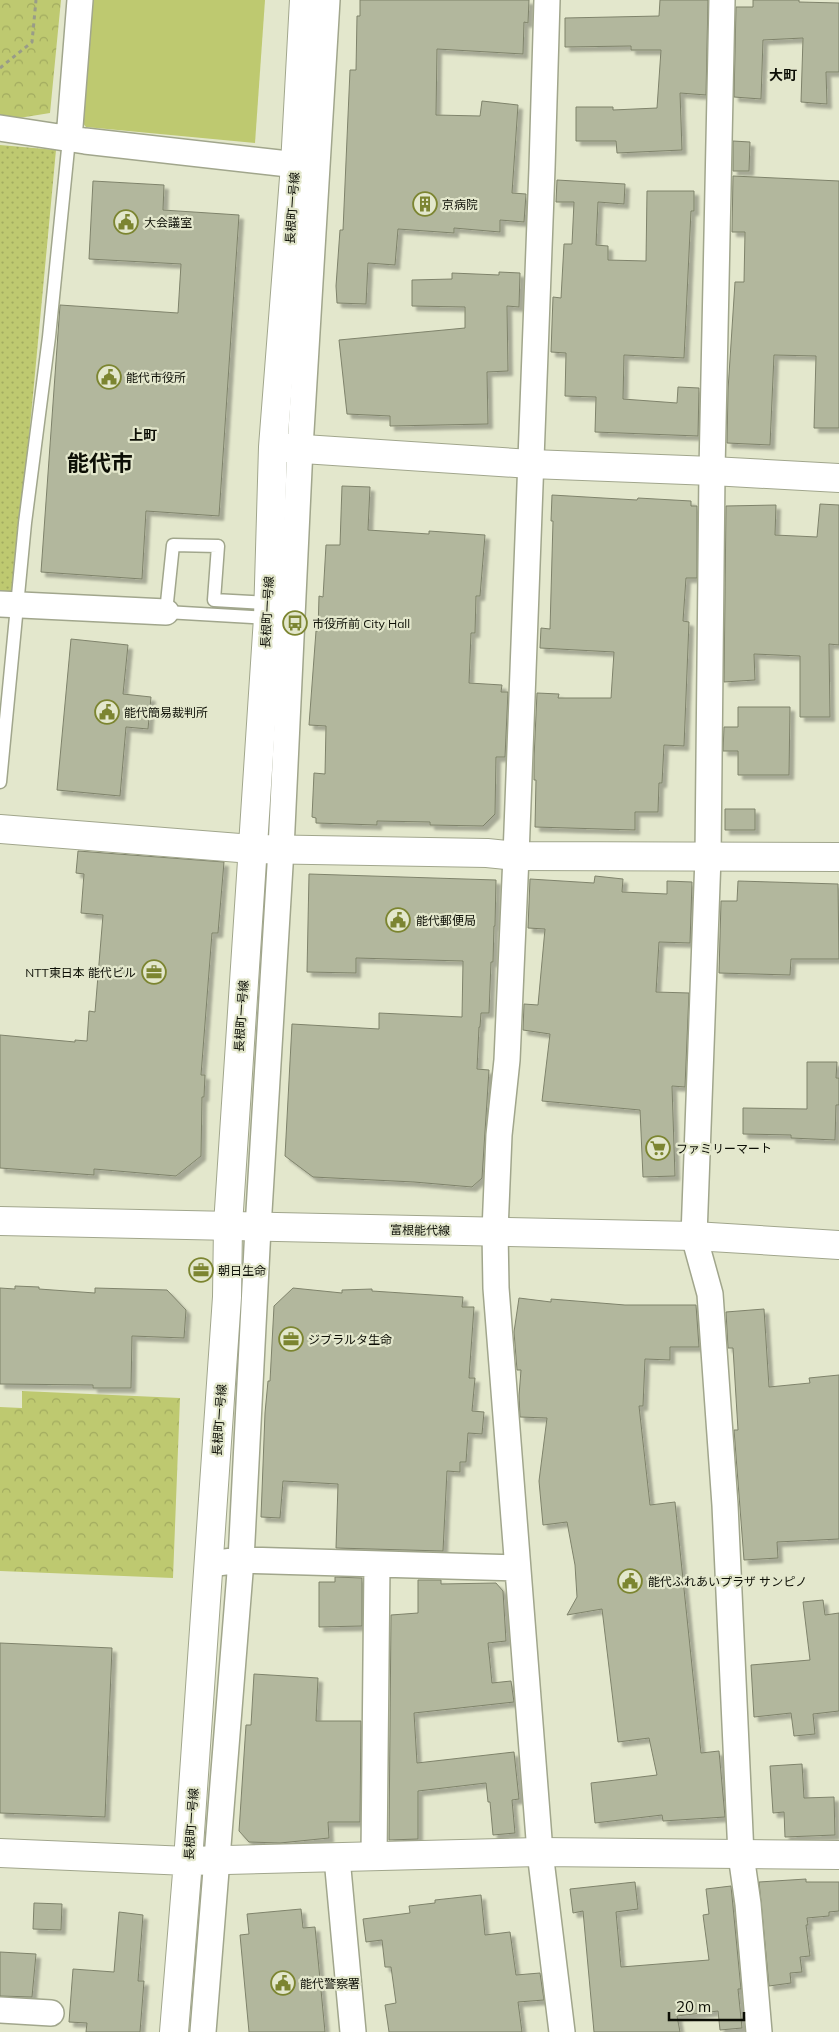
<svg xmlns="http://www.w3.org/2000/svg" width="839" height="2032" font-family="Mulish,'Noto Sans JP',sans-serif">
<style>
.grass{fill:#bec970}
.park{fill:url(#park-crowns)}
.garden{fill:url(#garden-dots)}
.building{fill:#b2b79d;stroke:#7f836b;filter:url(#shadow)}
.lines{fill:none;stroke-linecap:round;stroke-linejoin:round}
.service-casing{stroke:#a1a68c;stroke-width:15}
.minor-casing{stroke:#a1a68c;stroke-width:28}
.tertiary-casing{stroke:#a1a68c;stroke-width:30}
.secondary-casing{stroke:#a1a68c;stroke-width:30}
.path{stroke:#999c88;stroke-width:3;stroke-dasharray:4 4;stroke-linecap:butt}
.service{stroke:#fff;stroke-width:12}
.minor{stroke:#fff;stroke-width:25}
.tertiary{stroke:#fff;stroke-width:28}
.secondary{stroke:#fff;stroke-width:28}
.labels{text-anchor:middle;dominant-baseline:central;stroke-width:4.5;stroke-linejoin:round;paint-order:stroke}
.poi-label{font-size:12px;fill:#0c0e05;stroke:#e3e7cc;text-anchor:start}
.street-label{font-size:12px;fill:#0c0e05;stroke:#e3e7cc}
.neighbourhood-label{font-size:14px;font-weight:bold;fill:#0c0e05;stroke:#e3e7cc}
.town-label{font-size:22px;font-weight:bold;fill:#0c0e05;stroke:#e3e7cc}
</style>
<defs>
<pattern id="park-crowns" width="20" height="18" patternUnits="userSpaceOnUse" patternTransform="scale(1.25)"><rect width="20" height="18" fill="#bec970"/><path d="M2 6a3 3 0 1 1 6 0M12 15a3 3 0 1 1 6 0" fill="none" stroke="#a2ab60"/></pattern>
<pattern id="garden-dots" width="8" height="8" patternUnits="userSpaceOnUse" patternTransform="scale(1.25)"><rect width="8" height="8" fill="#bec970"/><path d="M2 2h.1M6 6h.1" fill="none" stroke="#a2ab60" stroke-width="1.8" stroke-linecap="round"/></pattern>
<filter id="shadow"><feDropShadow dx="4.5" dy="4.5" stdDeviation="1" flood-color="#0004"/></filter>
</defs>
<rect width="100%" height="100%" fill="#e3e7cc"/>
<path class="grass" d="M 87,0 L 265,0 L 255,143 L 86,127 L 78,117 Z"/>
<path class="park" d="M 0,0 L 61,0 L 50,113 L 19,118 L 0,115 Z
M 22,1391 L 180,1398 L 173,1578 L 0,1571 L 0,1407 L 22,1408 Z"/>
<path class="garden" d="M 0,145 L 56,150 L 14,597 L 0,595 Z"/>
<path class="building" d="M 360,0 L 529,0 L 528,23 L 524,22 L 523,54 L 437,49 L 436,115 L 480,116 L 482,101 L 518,105 L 512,193 L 526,194 L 524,222 L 500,220 L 500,232 L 454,228 L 454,233 L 398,229 L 395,265 L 368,263 L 366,304 L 337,303 L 336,286 L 340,230 L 343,230 L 350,70 L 356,70 L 357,16 L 360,16 Z
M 660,0 L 708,0 L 706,95 L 680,93 L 682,150 L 617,153 L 616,141 L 576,141 L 576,107 L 613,107 L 613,110 L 657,108 L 661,50 L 631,50 L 631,46 L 565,47 L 565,18 L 659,16 Z
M 753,0 L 799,0 L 799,2 L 839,3 L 839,72 L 826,72 L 827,104 L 801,102 L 803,38 L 763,40 L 761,99 L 734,97 L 736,7 L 753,7 Z
M 733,141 L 750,142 L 749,171 L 733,171 Z
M 733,176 L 839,181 L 839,428 L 814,428 L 816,356 L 774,355 L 770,445 L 727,443 L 728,390 L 735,282 L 744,282 L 745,232 L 732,232 Z
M 557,180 L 625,184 L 624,204 L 598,202 L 596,245 L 608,246 L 608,260 L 646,261 L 647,191 L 694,191 L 694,211 L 691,211 L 684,358 L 624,355 L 623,399 L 677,403 L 678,387 L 699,388 L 698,436 L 595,432 L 596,397 L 565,396 L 566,353 L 551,352 L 553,297 L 561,298 L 564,244 L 572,244 L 574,202 L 556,202 Z
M 93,181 L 164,185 L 163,210 L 239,215 L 219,516 L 146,511 L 142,579 L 41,572 L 60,305 L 178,313 L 181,264 L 89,259 Z
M 499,272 L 520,273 L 519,307 L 507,306 L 508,371 L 487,372 L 488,424 L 390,426 L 390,416 L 347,414 L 339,340 L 465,328 L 465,307 L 412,306 L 412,280 L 452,279 L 452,273 L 499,275 Z
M 342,486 L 370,487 L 368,530 L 429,534 L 429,531 L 485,535 L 480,596 L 476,596 L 475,633 L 471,633 L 469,683 L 502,685 L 501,692 L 508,692 L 505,757 L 496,757 L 495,814 L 483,826 L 430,825 L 430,822 L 377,821 L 377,825 L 316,823 L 316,818 L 312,817 L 314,773 L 325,774 L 326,726 L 309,725 L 316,631 L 318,631 L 319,596 L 323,597 L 326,545 L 340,545 Z
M 552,495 L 637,500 L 638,498 L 691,501 L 691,506 L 697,506 L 697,578 L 686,578 L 683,621 L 689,622 L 684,746 L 664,745 L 662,783 L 659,783 L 658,812 L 635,812 L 635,830 L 535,827 L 536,780 L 534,780 L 534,758 L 537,693 L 559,694 L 558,698 L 611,698 L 614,652 L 540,648 L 541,628 L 550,629 L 553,521 L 551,521 Z
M 820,504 L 839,505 L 839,645 L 829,644 L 830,717 L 800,717 L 800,656 L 754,654 L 755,680 L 724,682 L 726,506 L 776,505 L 775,535 L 817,537 Z
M 71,639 L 128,645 L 123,694 L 151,697 L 148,729 L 126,727 L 120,796 L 57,790 Z
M 738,707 L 790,707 L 789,775 L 738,775 L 738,751 L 723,751 L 724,727 L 738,727 Z
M 725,809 L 755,809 L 755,830 L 725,830 Z
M 78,851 L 224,862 L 218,933 L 212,933 L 201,1075 L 205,1075 L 204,1097 L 202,1097 L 201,1156 L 176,1176 L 94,1169 L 94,1175 L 0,1168 L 0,1035 L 75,1042 L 75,1040 L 87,1041 L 89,1011 L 95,1012 L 103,915 L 81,913 L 84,874 L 76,873 Z
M 309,874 L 496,880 L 495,926 L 494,926 L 493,962 L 491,962 L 489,1013 L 481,1013 L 480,1027 L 479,1027 L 477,1069 L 489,1070 L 482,1178 L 472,1187 L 414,1182 L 313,1177 L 285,1156 L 292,1024 L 379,1029 L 379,1013 L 462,1017 L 463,961 L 356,958 L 356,973 L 307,972 Z
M 595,876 L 623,879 L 622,892 L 667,894 L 667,881 L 692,882 L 690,943 L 659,942 L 656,992 L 689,993 L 685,1087 L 672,1086 L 675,1176 L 643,1177 L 640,1110 L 542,1101 L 550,1034 L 523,1030 L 524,1004 L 538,1005 L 545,929 L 528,928 L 530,879 L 594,883 Z
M 738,881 L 838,884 L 839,959 L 791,959 L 790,975 L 719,973 L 721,901 L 737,901 Z
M 807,1062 L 837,1062 L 836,1078 L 839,1078 L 839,1105 L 836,1105 L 835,1140 L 791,1138 L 791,1135 L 743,1134 L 743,1108 L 807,1109 Z
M 15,1286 L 39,1287 L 39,1289 L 95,1293 L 95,1288 L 167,1290 L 186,1310 L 184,1338 L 132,1336 L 131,1388 L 93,1388 L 93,1385 L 0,1384 L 0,1288 L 15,1289 Z
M 293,1288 L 342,1293 L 342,1290 L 372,1289 L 372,1291 L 463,1297 L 462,1307 L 474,1307 L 469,1378 L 475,1378 L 472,1411 L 484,1412 L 482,1434 L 468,1433 L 466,1462 L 460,1462 L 460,1472 L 447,1471 L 443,1551 L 336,1548 L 338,1484 L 283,1481 L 280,1518 L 261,1517 L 265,1413 L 268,1381 L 270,1381 L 274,1306 Z
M 519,1298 L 551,1302 L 551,1299 L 625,1305 L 696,1305 L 699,1347 L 670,1347 L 670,1360 L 645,1359 L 643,1406 L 639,1406 L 650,1505 L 675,1502 L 701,1753 L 719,1751 L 725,1817 L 663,1821 L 662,1815 L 595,1823 L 591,1783 L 657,1775 L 649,1738 L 618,1742 L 602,1609 L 567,1615 L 577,1597 L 575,1565 L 567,1522 L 543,1525 L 539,1481 L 547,1418 L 520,1417 L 519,1396 L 521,1370 L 517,1370 L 514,1332 Z
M 764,1309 L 769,1387 L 810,1383 L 809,1378 L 839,1375 L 839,1539 L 777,1542 L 778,1558 L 744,1560 L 734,1430 L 738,1430 L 733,1348 L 728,1348 L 726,1312 Z
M 335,1577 L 362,1578 L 362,1626 L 319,1627 L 319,1582 L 335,1582 Z
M 418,1580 L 441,1580 L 441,1584 L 496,1583 L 503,1591 L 506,1641 L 488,1643 L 492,1683 L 511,1681 L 514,1702 L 414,1713 L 417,1763 L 514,1752 L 519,1799 L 512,1800 L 515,1833 L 493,1835 L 490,1802 L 488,1802 L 486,1783 L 418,1791 L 418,1839 L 389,1840 L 391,1615 L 418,1613 Z
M 823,1600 L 825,1615 L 839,1613 L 839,1711 L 813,1714 L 815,1734 L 794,1736 L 791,1713 L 754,1717 L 751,1665 L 810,1660 L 803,1602 Z
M 0,1643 L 112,1648 L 105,1817 L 0,1813 Z
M 254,1674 L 318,1678 L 316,1721 L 361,1721 L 360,1822 L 328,1822 L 329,1838 L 280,1843 L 249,1842 L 239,1831 L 246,1725 L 251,1725 Z
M 802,1764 L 804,1798 L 834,1797 L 835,1835 L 785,1837 L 784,1812 L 773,1813 L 770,1766 Z
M 806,1879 L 806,1882 L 839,1882 L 839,1911 L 829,1912 L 829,1916 L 807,1918 L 808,1925 L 806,1925 L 810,1956 L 800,1957 L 802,1972 L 790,1973 L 791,1983 L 769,1986 L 759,1882 Z
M 635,1882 L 638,1909 L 616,1912 L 621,1967 L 709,1960 L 703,1915 L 709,1914 L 706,1889 L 731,1886 L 741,1989 L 738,1989 L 742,2028 L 720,2030 L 718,2011 L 677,2016 L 680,2032 L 594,2032 L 583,1911 L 573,1913 L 570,1889 Z
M 481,1895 L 485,1935 L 510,1932 L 516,1975 L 540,1973 L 544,2000 L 518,2002 L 522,2032 L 389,2032 L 385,2005 L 396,2003 L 391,1967 L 385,1967 L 382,1940 L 366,1942 L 363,1919 L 410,1913 L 409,1906 L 435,1903 L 435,1900 Z
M 34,1903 L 62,1904 L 61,1930 L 33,1929 Z
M 301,1909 L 303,1928 L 315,1927 L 325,2032 L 249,2032 L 240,1935 L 249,1934 L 247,1914 Z
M 119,1912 L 143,1915 L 138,1981 L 144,1981 L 140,2032 L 86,2032 L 87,2023 L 69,2022 L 73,1969 L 114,1972 Z
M 0,1952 L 36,1954 L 32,1997 L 0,1996 Z"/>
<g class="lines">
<g class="service-casing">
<path id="service" d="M 267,603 L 214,600 L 218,546 L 173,545 L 166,612 L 268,618
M 0,782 L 25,523 L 49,337 L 69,139"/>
</g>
<g class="minor-casing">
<path id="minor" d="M 547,0 L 542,168 L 516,856 L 507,1060 L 499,1135 L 495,1231 L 496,1288 L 540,1852 L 562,2032
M 722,0 L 712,471 L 708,857 L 694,1236 L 710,1294 L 725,1505 L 741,1855 L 748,1904 L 759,2032
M 0,128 L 85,141 L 315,167
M 69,139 L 80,0
M 0,604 L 166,612
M 209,1564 L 241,1560 L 517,1568
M 374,1857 L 377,1564
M 337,1858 L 353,2032
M 0,2010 L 51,2013
M 203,2032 L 241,1560 L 258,1228 L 281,849 L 300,448 L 327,0"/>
</g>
<g class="tertiary-casing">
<path id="tertiary" d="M 273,447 L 531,464 L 712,471 L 839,478
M 0,829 L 252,849 L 487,853 L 516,856 L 839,857
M 0,1853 L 188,1861 L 540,1852 L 839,1855
M 174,2032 L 188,1861 L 227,1297 L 228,1225 L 268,618 L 273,447 L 295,165 L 304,0"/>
</g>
<g class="secondary-casing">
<path id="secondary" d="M 0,1221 L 694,1236 L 839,1245"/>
</g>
<path class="path" d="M 0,68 L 32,42 L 36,0"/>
<use href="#service" class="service"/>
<use href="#minor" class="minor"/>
<use href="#tertiary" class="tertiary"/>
<use href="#secondary" class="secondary"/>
</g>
<defs>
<g id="building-ring" transform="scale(1.25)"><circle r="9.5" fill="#e3e7cc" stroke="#7c8531" stroke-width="1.5"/><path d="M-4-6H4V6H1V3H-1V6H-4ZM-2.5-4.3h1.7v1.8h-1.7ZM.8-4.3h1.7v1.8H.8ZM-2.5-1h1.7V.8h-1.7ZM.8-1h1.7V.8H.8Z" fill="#7c8531"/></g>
<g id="civic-ring" transform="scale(1.25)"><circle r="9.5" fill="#e3e7cc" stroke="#7c8531" stroke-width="1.5"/><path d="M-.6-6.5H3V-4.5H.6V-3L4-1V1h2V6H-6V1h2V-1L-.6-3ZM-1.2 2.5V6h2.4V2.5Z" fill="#7c8531"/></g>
<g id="bus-ring" transform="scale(1.25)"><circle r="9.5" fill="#e3e7cc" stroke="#7c8531" stroke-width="1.5"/><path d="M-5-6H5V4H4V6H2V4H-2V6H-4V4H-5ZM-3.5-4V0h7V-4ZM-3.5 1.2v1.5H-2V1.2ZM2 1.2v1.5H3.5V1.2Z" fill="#7c8531"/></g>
<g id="office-ring" transform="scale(1.25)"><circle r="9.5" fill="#e3e7cc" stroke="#7c8531" stroke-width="1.5"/><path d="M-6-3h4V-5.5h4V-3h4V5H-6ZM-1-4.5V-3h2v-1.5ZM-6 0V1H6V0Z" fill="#7c8531"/></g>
<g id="supermarket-ring" transform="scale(1.25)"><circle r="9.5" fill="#e3e7cc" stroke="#7c8531" stroke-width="1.5"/><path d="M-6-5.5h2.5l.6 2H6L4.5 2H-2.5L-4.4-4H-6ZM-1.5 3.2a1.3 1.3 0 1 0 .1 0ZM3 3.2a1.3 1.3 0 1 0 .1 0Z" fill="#7c8531"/></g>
</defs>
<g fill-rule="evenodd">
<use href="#building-ring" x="425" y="204"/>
<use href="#civic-ring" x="126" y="222"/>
<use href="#civic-ring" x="109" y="377"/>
<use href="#bus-ring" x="295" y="623"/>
<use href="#civic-ring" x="107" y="712"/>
<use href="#civic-ring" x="398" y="920"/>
<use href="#office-ring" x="154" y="972"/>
<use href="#supermarket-ring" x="658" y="1148"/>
<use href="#office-ring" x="201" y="1270"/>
<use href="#office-ring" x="291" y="1339"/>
<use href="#civic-ring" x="630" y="1581"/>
<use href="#civic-ring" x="283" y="1983"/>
</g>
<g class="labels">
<g class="poi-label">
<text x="442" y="204">京病院</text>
<text x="144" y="222">大会議室</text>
<text x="126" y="377">能代市役所</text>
<text x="312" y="623">市役所前 City Hall</text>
<text x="124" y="712">能代簡易裁判所</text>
<text x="416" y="920">能代郵便局</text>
<text x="136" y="972" text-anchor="end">NTT東日本 能代ビル</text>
<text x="676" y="1148">ファミリーマート</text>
<text x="218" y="1270">朝日生命</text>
<text x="308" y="1339">ジブラルタ生命</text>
<text x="648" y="1581">能代ふれあいプラザ サンピノ</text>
<text x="300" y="1983">能代警察署</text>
</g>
<g class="street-label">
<text transform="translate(292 208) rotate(-86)">長根町一号線</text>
<text transform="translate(267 612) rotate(-87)">長根町一号線</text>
<text transform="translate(241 1016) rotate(-86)">長根町一号線</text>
<text transform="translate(420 1230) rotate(1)">富根能代線</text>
<text transform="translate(219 1420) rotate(-86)">長根町一号線</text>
<text transform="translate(191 1824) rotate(-86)">長根町一号線</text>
</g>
<g class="neighbourhood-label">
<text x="783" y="75">大町</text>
<text x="143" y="435">上町</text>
</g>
<g class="town-label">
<text x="100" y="463">能代市</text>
</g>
</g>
<path d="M669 2012v8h75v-8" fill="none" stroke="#0c0e05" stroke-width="2.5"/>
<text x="676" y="2012" font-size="15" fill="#0c0e05" stroke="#e3e7cc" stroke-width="4" paint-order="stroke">20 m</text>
</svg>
